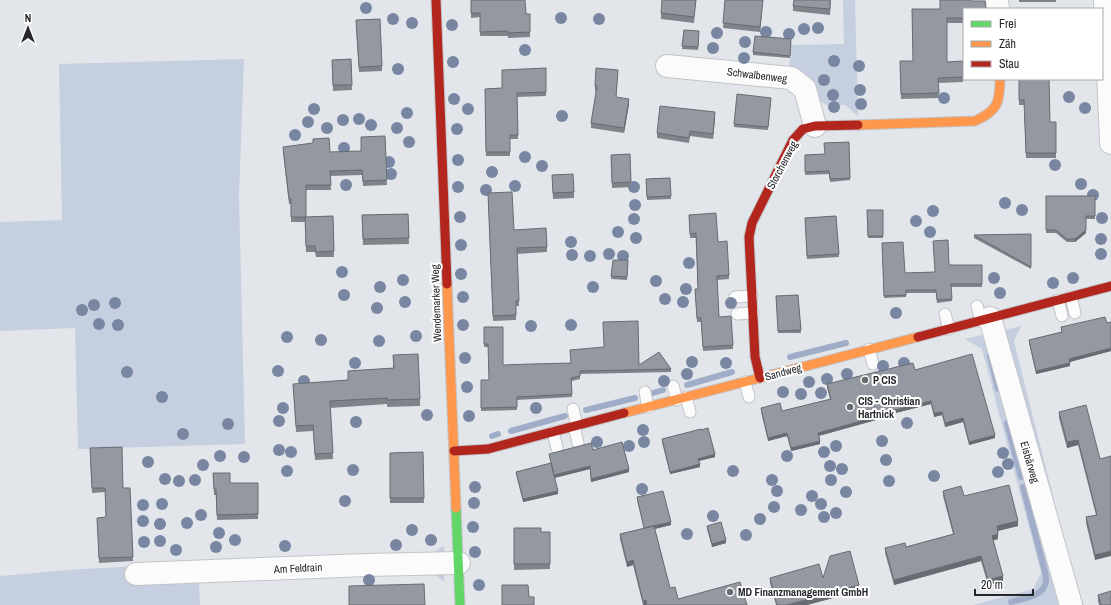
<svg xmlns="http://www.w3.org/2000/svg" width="1111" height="605" font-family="'Archivo Narrow',sans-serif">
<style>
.green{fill:#c6cfdf}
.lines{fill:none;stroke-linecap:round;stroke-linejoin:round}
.stream{stroke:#9fadc9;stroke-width:6}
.lane-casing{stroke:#c2c4c8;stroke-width:13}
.street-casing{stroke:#c2c4c8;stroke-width:24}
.fast-casing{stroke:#c2c4c8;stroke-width:11}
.slow-casing{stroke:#c2c4c8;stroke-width:11}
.jam-casing{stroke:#c2c4c8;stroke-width:11}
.lane{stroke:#fbfbfc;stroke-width:11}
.street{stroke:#fbfbfc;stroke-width:22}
.fast{stroke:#63d668;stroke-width:9}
.slow{stroke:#ff974d;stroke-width:9}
.jam{stroke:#b3261e;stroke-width:9}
.tree{fill:#7886a2}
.wall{fill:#7f848a}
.shaded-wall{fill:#686b71}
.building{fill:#9499a1;stroke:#686b71}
.poi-dot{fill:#676a6e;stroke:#fff;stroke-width:1.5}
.labels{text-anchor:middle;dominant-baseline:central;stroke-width:4;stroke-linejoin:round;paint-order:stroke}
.street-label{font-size:11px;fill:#25272b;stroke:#fff}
.poi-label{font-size:11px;font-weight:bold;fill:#25272b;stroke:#fff;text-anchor:start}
</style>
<rect width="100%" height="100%" fill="#e2e6ea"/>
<path class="green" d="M 843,0 L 855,0 L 858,116 L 845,105 L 826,105 L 815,97 L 789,70 L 791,45 L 844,44 Z
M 244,59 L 239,195 L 245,444 L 78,449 L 75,328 L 0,331 L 0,222 L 62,220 L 59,64 Z
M 1021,326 L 1014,341 L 1074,580 L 1084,605 L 973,605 L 1033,589 L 1041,573 L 982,349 L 965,339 Z
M 444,545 L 444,582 L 431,571 L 199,583 L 200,605 L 0,605 L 0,576 L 82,569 L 435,552 Z"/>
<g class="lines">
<path class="stream" d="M 990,356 L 998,389
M 790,357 L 846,343
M 687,385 L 732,372
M 653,393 L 663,390
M 586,410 L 635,398
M 1007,423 L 1021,477
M 511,431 L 565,416
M 492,436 L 498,434
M 1011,602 C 1021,599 1041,597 1045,585 C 1047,581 1046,576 1045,572 L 1023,487"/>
<g class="lane-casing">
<path id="lane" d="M 735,297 L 752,296
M 1071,297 L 1075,313
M 1058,300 L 1062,316
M 977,306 L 981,321
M 737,314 L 753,313
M 945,314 L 949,329
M 869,349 L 873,364
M 745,382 L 749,397
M 673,386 L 677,400
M 645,392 L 648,407
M 686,397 L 690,412
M 573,409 L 577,426
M 574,426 L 578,443
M 553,432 L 557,448"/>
</g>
<g class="street-casing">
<path id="street" d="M 997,0 L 998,9
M 1105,0 L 1111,143
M 667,66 L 791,78 L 805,89 L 815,126
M 990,318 L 1071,605
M 136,574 L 366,565 L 459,563"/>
</g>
<g class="fast-casing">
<path id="fast" d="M 456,508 L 460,605"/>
</g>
<g class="slow-casing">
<path id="slow" d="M 858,125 L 975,121 C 997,111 1000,103 1000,79
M 447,284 L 456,508
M 624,413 L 918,337"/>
</g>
<g class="jam-casing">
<path id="jam" d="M 436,0 L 447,284
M 918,337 L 1111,286
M 760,378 L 755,357 L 749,237 L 752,223 L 793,140 L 803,129 L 815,126 L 858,125
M 454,451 L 488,449 L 624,413"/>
</g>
<use href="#lane" class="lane"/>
<use href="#street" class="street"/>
<use href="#fast" class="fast"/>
<use href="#slow" class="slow"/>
<use href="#jam" class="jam"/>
</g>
<g class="tree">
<circle cx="366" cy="8" r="6"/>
<circle cx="561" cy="18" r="6"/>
<circle cx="393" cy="19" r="6"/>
<circle cx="599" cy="19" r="6"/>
<circle cx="412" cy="23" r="6"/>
<circle cx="452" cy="25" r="6"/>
<circle cx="818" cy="28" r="6"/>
<circle cx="804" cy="29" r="6"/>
<circle cx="766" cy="32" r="6"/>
<circle cx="717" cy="33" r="6"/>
<circle cx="789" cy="34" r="6"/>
<circle cx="745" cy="42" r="6"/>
<circle cx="713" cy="48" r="6"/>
<circle cx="525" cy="50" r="6"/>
<circle cx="744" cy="58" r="6"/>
<circle cx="834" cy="61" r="6"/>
<circle cx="453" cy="62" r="6"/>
<circle cx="859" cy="66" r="6"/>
<circle cx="398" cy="69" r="6"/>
<circle cx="824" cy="80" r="6"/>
<circle cx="860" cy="90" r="6"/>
<circle cx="833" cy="95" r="6"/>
<circle cx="1069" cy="97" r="6"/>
<circle cx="944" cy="98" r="6"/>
<circle cx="454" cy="99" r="6"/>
<circle cx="861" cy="104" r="6"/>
<circle cx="834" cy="107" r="6"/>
<circle cx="1085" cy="108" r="6"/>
<circle cx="314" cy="109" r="6"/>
<circle cx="468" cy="109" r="6"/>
<circle cx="407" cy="113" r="6"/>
<circle cx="562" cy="116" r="6"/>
<circle cx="359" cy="119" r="6"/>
<circle cx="343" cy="120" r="6"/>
<circle cx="308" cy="122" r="6"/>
<circle cx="371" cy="125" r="6"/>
<circle cx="327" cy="128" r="6"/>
<circle cx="397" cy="128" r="6"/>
<circle cx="457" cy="129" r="6"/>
<circle cx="295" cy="135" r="6"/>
<circle cx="409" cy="142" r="6"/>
<circle cx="344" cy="148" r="6"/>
<circle cx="525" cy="157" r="6"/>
<circle cx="458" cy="160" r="6"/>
<circle cx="389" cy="162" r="6"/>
<circle cx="1055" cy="165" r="6"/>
<circle cx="542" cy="166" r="6"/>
<circle cx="492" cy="172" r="6"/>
<circle cx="391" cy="174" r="6"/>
<circle cx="1081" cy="184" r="6"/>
<circle cx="346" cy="185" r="6"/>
<circle cx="515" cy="186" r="6"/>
<circle cx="458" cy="187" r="6"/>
<circle cx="634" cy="187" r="6"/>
<circle cx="486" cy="190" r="6"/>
<circle cx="1093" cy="195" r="6"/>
<circle cx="1005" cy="203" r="6"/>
<circle cx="635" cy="205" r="6"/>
<circle cx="1022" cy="210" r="6"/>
<circle cx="933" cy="211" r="6"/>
<circle cx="460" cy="217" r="6"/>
<circle cx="1102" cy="218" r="6"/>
<circle cx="634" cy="219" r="6"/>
<circle cx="916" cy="221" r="6"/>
<circle cx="618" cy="232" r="6"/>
<circle cx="930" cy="232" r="6"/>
<circle cx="636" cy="238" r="6"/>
<circle cx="1101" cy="239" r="6"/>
<circle cx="571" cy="242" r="6"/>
<circle cx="461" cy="245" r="6"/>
<circle cx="609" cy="254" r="6"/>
<circle cx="1101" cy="254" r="6"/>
<circle cx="572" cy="255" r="6"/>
<circle cx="590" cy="256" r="6"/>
<circle cx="623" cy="256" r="6"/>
<circle cx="689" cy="263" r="6"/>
<circle cx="342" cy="272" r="6"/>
<circle cx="461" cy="274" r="6"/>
<circle cx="994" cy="278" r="6"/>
<circle cx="1073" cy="278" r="6"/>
<circle cx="403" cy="280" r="6"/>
<circle cx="656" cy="281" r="6"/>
<circle cx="1053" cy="283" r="6"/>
<circle cx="380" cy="287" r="6"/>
<circle cx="593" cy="287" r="6"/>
<circle cx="686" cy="289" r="6"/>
<circle cx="1000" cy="293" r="6"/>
<circle cx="344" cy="295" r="6"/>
<circle cx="463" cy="297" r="6"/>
<circle cx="665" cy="299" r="6"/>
<circle cx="405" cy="302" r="6"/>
<circle cx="683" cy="302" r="6"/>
<circle cx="115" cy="303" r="6"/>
<circle cx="731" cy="303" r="6"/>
<circle cx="94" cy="305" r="6"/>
<circle cx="377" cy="308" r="6"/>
<circle cx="82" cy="310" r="6"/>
<circle cx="896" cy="313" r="6"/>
<circle cx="99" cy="324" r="6"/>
<circle cx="118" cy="325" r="6"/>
<circle cx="463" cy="325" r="6"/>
<circle cx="571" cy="325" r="6"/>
<circle cx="531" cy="326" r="6"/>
<circle cx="416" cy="336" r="6"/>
<circle cx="287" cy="337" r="6"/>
<circle cx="321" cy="340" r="6"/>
<circle cx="379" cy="341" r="6"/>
<circle cx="465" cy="358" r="6"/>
<circle cx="692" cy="362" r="6"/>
<circle cx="355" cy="363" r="6"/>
<circle cx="726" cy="363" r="6"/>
<circle cx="904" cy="363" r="6"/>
<circle cx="883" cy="366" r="6"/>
<circle cx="278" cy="371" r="6"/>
<circle cx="127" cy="372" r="6"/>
<circle cx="687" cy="374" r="6"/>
<circle cx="847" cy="374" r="6"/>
<circle cx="827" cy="379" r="6"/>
<circle cx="304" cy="381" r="6"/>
<circle cx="664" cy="381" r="6"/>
<circle cx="809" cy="382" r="6"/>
<circle cx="467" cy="387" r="6"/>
<circle cx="783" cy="392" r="6"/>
<circle cx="821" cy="393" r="6"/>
<circle cx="801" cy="394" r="6"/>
<circle cx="162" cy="397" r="6"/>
<circle cx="283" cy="408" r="6"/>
<circle cx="536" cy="408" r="6"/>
<circle cx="427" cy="415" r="6"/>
<circle cx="469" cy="416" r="6"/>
<circle cx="279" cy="421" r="6"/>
<circle cx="356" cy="422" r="6"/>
<circle cx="907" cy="423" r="6"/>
<circle cx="228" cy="424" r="6"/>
<circle cx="643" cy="430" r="6"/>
<circle cx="183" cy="434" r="6"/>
<circle cx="882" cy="441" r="6"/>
<circle cx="597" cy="442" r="6"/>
<circle cx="644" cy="442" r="6"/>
<circle cx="629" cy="446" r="6"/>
<circle cx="836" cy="446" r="6"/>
<circle cx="279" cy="450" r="6"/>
<circle cx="291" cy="452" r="6"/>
<circle cx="824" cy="452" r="6"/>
<circle cx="1003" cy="453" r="6"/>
<circle cx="220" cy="456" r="6"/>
<circle cx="787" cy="456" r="6"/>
<circle cx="244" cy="457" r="6"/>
<circle cx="886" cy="460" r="6"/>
<circle cx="148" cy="462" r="6"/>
<circle cx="1008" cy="464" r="6"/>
<circle cx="203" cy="465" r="6"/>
<circle cx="830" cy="466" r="6"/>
<circle cx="842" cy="469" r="6"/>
<circle cx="353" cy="470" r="6"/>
<circle cx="287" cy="471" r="6"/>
<circle cx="733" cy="471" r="6"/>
<circle cx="998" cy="472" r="6"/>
<circle cx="934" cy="476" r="6"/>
<circle cx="165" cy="479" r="6"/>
<circle cx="195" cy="480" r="6"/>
<circle cx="772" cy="480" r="6"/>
<circle cx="831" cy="480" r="6"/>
<circle cx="179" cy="481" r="6"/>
<circle cx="889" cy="481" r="6"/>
<circle cx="475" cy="487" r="6"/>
<circle cx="642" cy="489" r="6"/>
<circle cx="777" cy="491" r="6"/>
<circle cx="846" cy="492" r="6"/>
<circle cx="812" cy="496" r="6"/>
<circle cx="345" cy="501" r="6"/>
<circle cx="474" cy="503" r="6"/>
<circle cx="162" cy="504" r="6"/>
<circle cx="821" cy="504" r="6"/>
<circle cx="143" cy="505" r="6"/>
<circle cx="774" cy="507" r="6"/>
<circle cx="801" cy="510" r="6"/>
<circle cx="836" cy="513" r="6"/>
<circle cx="201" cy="515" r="6"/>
<circle cx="713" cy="516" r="6"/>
<circle cx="824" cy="517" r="6"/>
<circle cx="760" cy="519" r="6"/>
<circle cx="143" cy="521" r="6"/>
<circle cx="187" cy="523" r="6"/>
<circle cx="160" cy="524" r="6"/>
<circle cx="473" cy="527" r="6"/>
<circle cx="412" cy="530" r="6"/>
<circle cx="219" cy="533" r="6"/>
<circle cx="687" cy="534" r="6"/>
<circle cx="746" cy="535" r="6"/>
<circle cx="235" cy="540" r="6"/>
<circle cx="431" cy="540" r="6"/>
<circle cx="160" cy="541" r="6"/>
<circle cx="144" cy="542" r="6"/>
<circle cx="396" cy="545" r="6"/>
<circle cx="285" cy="546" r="6"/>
<circle cx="216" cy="547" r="6"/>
<circle cx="176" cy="550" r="6"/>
<circle cx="475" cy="552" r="6"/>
<circle cx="369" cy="580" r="6"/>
<circle cx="479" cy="585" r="6"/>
</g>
<path class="wall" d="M 471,0 L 526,14 L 530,14 L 530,37 L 508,38 L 508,36 L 480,36 L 480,17 L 471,18 Z
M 696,0 L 694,23 L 661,19 L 661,13 Z
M 725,0 L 763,0 L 760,32 L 723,28 Z
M 831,0 L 830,15 L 793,11 L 793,6 Z
M 1019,0 L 1056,0 L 1056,2 L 1019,2 Z
M 912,9 L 964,9 L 964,23 L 947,23 L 947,62 L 963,61 L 963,82 L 938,83 L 939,98 L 901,99 L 900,61 L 913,61 Z
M 356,26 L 382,66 L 382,71 L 359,72 Z
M 684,30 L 699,34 L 698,50 L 682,49 Z
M 791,39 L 790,58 L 753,55 L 753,52 Z
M 351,59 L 352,90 L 333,91 L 332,60 Z
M 546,68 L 546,96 L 517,97 L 518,139 L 510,139 L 510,156 L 486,156 L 485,89 L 502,88 Z
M 618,74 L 616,97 L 629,104 L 624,133 L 591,128 L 591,123 L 596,91 L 595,91 L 595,86 Z
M 1019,79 L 1050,122 L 1056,122 L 1056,158 L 1026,158 L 1024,105 L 1019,105 Z
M 771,100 L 768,130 L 734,127 L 734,124 Z
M 715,117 L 713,139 L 690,136 L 689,143 L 657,138 L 657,133 Z
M 385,136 L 387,185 L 363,186 L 362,175 L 330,176 L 331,190 L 306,190 L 306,217 L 333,216 L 334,257 L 316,257 L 315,252 L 306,252 L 305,222 L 291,222 L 291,204 L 289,204 L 283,152 L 283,147 L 330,152 L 361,151 Z
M 849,142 L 850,180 L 830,182 L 829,174 L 805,175 L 805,155 L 825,154 Z
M 630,154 L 631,187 L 612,188 L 611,155 Z
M 552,175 L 574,192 L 574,198 L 553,199 Z
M 670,178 L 671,199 L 647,200 L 646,179 Z
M 1046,196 L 1095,196 L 1095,219 L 1086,219 L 1086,233 L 1075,242 L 1067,242 L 1056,233 L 1046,233 Z
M 488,199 L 514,230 L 547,247 L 547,252 L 517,254 L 519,306 L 516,306 L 516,320 L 493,321 Z
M 867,210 L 883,210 L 883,238 L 868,238 Z
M 408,214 L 409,244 L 363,245 L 362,215 Z
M 689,215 L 718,242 L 729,275 L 729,279 L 717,280 L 719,317 L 733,345 L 733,349 L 703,351 L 701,322 L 697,322 L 695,293 L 698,289 L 696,238 L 690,238 Z
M 836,216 L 839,257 L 807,259 L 805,218 Z
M 1031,234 L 1031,269 L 974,238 L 974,235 Z
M 882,243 L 905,273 L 935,272 L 949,265 L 982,265 L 982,287 L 951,287 L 952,301 L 937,303 L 936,293 L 906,293 L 906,297 L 884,298 Z
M 613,260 L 628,260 L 627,280 L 611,279 Z
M 798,295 L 801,333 L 778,333 L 776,296 Z
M 1111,322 L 1111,351 L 1070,362 L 1070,366 L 1036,374 L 1029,343 L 1029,340 L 1062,332 L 1061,327 L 1107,323 Z
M 484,327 L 503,365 L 639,365 L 671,369 L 671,372 L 580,374 L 580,379 L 572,381 L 572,397 L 517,400 L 517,410 L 481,411 L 481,380 L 489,380 L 488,347 L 484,347 Z
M 393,355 L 420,399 L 420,406 L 387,407 L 387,404 L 330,408 L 333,459 L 315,460 L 313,431 L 296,432 L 293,384 L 348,380 L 348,371 L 393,368 Z
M 915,370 L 995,438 L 969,445 L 963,422 L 945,427 L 942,415 L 934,417 L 931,404 L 876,418 L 876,420 L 819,436 L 820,444 L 791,451 L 787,436 L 768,441 L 761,412 L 761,408 L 782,411 L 830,399 L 827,388 L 827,384 Z
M 1059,412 L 1100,459 L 1095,560 L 1086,523 L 1086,517 L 1096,515 L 1078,445 L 1067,448 L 1059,418 Z
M 662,439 L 715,457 L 699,461 L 700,467 L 670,474 L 662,442 Z
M 593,450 L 629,472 L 591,482 L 590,469 L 554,478 L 558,494 L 523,502 L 516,474 L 516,472 L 551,463 L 549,454 Z
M 423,452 L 424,503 L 390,503 L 390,453 Z
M 90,453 L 123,488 L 130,488 L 133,561 L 99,563 L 97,518 L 106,517 L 105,492 L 92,493 Z
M 213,473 L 230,483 L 258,483 L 258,519 L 217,520 L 216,495 L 214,495 Z
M 943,491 L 964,496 L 1018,526 L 998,531 L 998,539 L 993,540 L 1003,581 L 988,585 L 981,561 L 894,585 L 885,553 L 885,548 L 906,547 L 953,534 L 943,496 Z
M 637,497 L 671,525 L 655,529 L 670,588 L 678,599 L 747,605 L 643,605 L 633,565 L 627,567 L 620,539 L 620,534 L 644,528 L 637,500 Z
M 707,526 L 726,543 L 712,547 L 707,529 Z
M 514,528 L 541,532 L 550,532 L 550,569 L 514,570 Z
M 770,578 L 823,578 L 859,591 L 807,605 L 776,605 L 770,583 Z
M 1098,595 L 1111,605 L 1099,605 L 1098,601 Z"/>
<path class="shaded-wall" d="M 763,0 L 760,32 L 760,27 Z
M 629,99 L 629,104 L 624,133 L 624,128 Z
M 715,112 L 715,117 L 713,139 L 713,134 Z
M 1086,230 L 1086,233 L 1075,242 L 1075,239 Z
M 1111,348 L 1111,351 L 1069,362 L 1069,359 Z
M 1070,363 L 1070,366 L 1036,374 L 1036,371 Z
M 931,401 L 931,404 L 876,418 L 876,420 L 818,436 L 818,433 L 875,415 Z
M 942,412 L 942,415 L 934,417 L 934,413 Z
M 963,418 L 963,422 L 945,427 L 945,423 Z
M 787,433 L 787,436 L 768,441 L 768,438 Z
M 995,435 L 995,438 L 969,445 L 969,442 Z
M 1078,440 L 1078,445 L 1067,448 L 1067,442 Z
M 820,441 L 820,444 L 791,451 L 791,448 Z
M 715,454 L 715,457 L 698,461 L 698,459 Z
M 700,464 L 700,467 L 670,474 L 670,472 Z
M 590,466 L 590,469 L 554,478 L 554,475 Z
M 629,469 L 629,472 L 591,482 L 591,479 Z
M 558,491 L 558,494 L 523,502 L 523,499 Z
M 1018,521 L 1018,526 L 997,531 L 997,526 Z
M 671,522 L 671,525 L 645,531 L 645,529 Z
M 998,534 L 998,539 L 992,541 L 992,536 Z
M 726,540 L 726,543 L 712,547 L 712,544 Z
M 1111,551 L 1111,556 L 1095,560 L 1095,555 Z
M 981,556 L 981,561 L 894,585 L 894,580 Z
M 633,560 L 633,565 L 627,567 L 627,562 Z
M 1003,576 L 1003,581 L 988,585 L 988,580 Z
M 859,585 L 859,591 L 807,605 L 787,605 Z
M 646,600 L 646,605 L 643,605 L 643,601 Z"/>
<path class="building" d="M 471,0 L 525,0 L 526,14 L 530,14 L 530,32 L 508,33 L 508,31 L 480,32 L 480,13 L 471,13 Z
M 662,0 L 696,0 L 694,17 L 661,13 Z
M 725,0 L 763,0 L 760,27 L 723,23 Z
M 794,0 L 830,0 L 830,9 L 793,6 Z
M 940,0 L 971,0 L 972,1 L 985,1 L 986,9 L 964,9 L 964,18 L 947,18 L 947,62 L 963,61 L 963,77 L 938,78 L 939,93 L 901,94 L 900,61 L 913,61 L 912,9 L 940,9 Z
M 380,19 L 382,66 L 359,67 L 356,20 Z
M 684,30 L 699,31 L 698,47 L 682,46 Z
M 755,36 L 791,39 L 790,56 L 753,52 Z
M 351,59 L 352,85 L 333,85 L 332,60 Z
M 546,68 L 546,92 L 517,93 L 518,135 L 510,135 L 510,152 L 486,152 L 485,89 L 502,88 L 502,70 Z
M 596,68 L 618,70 L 616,97 L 629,99 L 624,128 L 591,123 L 597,86 L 595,86 Z
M 1019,79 L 1049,79 L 1050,122 L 1056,122 L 1056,153 L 1026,153 L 1024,100 L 1019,100 Z
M 737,94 L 771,98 L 768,127 L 734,124 Z
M 660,106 L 715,112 L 713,134 L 690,131 L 689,138 L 657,133 Z
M 385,136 L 387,180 L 363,181 L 362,170 L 330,171 L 331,185 L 306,185 L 306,217 L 291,217 L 291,199 L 289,199 L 283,147 L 313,143 L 313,139 L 329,138 L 330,152 L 361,151 L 361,137 Z
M 849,142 L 850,178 L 830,179 L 829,171 L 805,172 L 805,155 L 825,154 L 824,143 Z
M 630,154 L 631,182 L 612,183 L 611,155 Z
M 573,174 L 574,192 L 553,193 L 552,175 Z
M 670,178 L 671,196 L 647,197 L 646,179 Z
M 512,192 L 514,230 L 546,228 L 547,247 L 517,248 L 519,301 L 516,301 L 516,315 L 493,316 L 488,193 Z
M 1046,196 L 1095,196 L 1095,216 L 1086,216 L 1086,230 L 1075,239 L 1067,239 L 1056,230 L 1046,230 Z
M 867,210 L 883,210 L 883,236 L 868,236 Z
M 716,213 L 718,242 L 727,241 L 729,275 L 717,276 L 719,317 L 731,316 L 733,345 L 703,347 L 701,318 L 697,318 L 695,289 L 698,289 L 696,233 L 690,234 L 689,215 Z
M 408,214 L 409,238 L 363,239 L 362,215 Z
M 333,216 L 334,251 L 316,252 L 315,246 L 306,246 L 305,217 Z
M 836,216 L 839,254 L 807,256 L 805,218 Z
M 1031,234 L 1031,267 L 974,235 Z
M 948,240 L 949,265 L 982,265 L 982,284 L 951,284 L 952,299 L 937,300 L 936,290 L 906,290 L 906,295 L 884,296 L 882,243 L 903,242 L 905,273 L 935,272 L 933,241 Z
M 613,260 L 628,260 L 627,277 L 611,276 Z
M 798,295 L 801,330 L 778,331 L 776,296 Z
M 1105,317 L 1107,323 L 1111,322 L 1111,348 L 1069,359 L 1070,363 L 1036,371 L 1029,340 L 1062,332 L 1061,327 Z
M 638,321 L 639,365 L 659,352 L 671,369 L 580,371 L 580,376 L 571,378 L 572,394 L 517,397 L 517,407 L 481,408 L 481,380 L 489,380 L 488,344 L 484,344 L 484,327 L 503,327 L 503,365 L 531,364 L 571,363 L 570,350 L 604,347 L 603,322 Z
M 418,354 L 420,399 L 387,400 L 387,398 L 330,401 L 333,453 L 315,454 L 313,425 L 296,426 L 293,384 L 348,380 L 348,371 L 394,368 L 393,355 Z
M 972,354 L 995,435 L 969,442 L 963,418 L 945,423 L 942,412 L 934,413 L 931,401 L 875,415 L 876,417 L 818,433 L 820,441 L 791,448 L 787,433 L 768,438 L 761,408 L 780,403 L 782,411 L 831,399 L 827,384 L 913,363 L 915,370 Z
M 1086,405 L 1100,459 L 1111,456 L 1111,551 L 1095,555 L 1086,517 L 1097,515 L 1078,440 L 1067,442 L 1059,412 Z
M 708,428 L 715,454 L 698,459 L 700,464 L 670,472 L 662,439 L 701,429 L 701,430 Z
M 622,442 L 629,469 L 591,479 L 590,466 L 554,475 L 549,454 L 591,443 L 593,450 Z
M 122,447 L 123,488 L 130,488 L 133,557 L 99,558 L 97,518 L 106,517 L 105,488 L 92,488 L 90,448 Z
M 423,452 L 424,498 L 390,498 L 390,453 Z
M 551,463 L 558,491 L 523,499 L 516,472 Z
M 213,473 L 230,473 L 230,483 L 258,483 L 258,514 L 217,515 L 216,489 L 214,489 Z
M 1009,485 L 1018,521 L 997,526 L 998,534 L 992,536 L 1003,576 L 988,580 L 981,556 L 894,580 L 885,548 L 905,543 L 906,547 L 954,534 L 943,491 L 961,486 L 964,496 Z
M 663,491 L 671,522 L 644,528 L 637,497 Z
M 721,522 L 726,540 L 712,544 L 707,526 Z
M 654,526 L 670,588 L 675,587 L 678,599 L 740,582 L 747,605 L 647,605 L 646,600 L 643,601 L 633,560 L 627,562 L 620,534 Z
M 514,528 L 541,528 L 541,532 L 550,532 L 550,564 L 514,564 Z
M 850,551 L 859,585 L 787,605 L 777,605 L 770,578 L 819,564 L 823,578 L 830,556 Z
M 424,584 L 425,605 L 349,605 L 349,586 Z
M 502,585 L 528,585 L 529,597 L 534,597 L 534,605 L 502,605 Z
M 1111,591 L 1111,605 L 1101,605 L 1098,595 Z"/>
<g class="poi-dot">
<circle cx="865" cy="380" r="4"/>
<circle cx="850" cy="407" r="4"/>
<circle cx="730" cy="592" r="4"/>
</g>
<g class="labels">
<g class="street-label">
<text transform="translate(757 75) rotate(7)">Schwalbenweg</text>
<text transform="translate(782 165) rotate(-62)">Storchenweg</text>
<text transform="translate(436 303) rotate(-92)">Wendemarker Weg</text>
<text transform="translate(783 372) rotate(-15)">Sandweg</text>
<text transform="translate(1030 462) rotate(74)">Eisbärweg</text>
<text transform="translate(298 568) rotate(-3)">Am Feldrain</text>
</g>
<g class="poi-label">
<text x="873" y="380">P CIS</text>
<text x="858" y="401">CIS - Christian<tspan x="858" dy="13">Hartnick</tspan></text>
<text x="738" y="592">MD Finanzmanagement GmbH</text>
</g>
</g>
<rect x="963" y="8" width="140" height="72" fill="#ffffff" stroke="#a8a9aa"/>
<rect x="971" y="21" width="20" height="6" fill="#63d668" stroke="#a8a9aa"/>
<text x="999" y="28" font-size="12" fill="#25272b">Frei</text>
<rect x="971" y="41" width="20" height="6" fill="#ff974d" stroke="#a8a9aa"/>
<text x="999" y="48" font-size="12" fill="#25272b">Zäh</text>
<rect x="971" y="61" width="20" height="6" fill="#b3261e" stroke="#a8a9aa"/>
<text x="999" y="68" font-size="12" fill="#25272b">Stau</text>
<g transform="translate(28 28)" stroke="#ffffff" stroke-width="3" paint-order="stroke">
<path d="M0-3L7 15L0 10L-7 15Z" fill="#25272b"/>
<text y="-6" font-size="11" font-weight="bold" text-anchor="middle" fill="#25272b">N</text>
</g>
<path d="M975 589v6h58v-6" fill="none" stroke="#25272b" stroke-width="2"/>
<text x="981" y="589" font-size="12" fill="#25272b" stroke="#ffffff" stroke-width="3" paint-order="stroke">20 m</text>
</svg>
